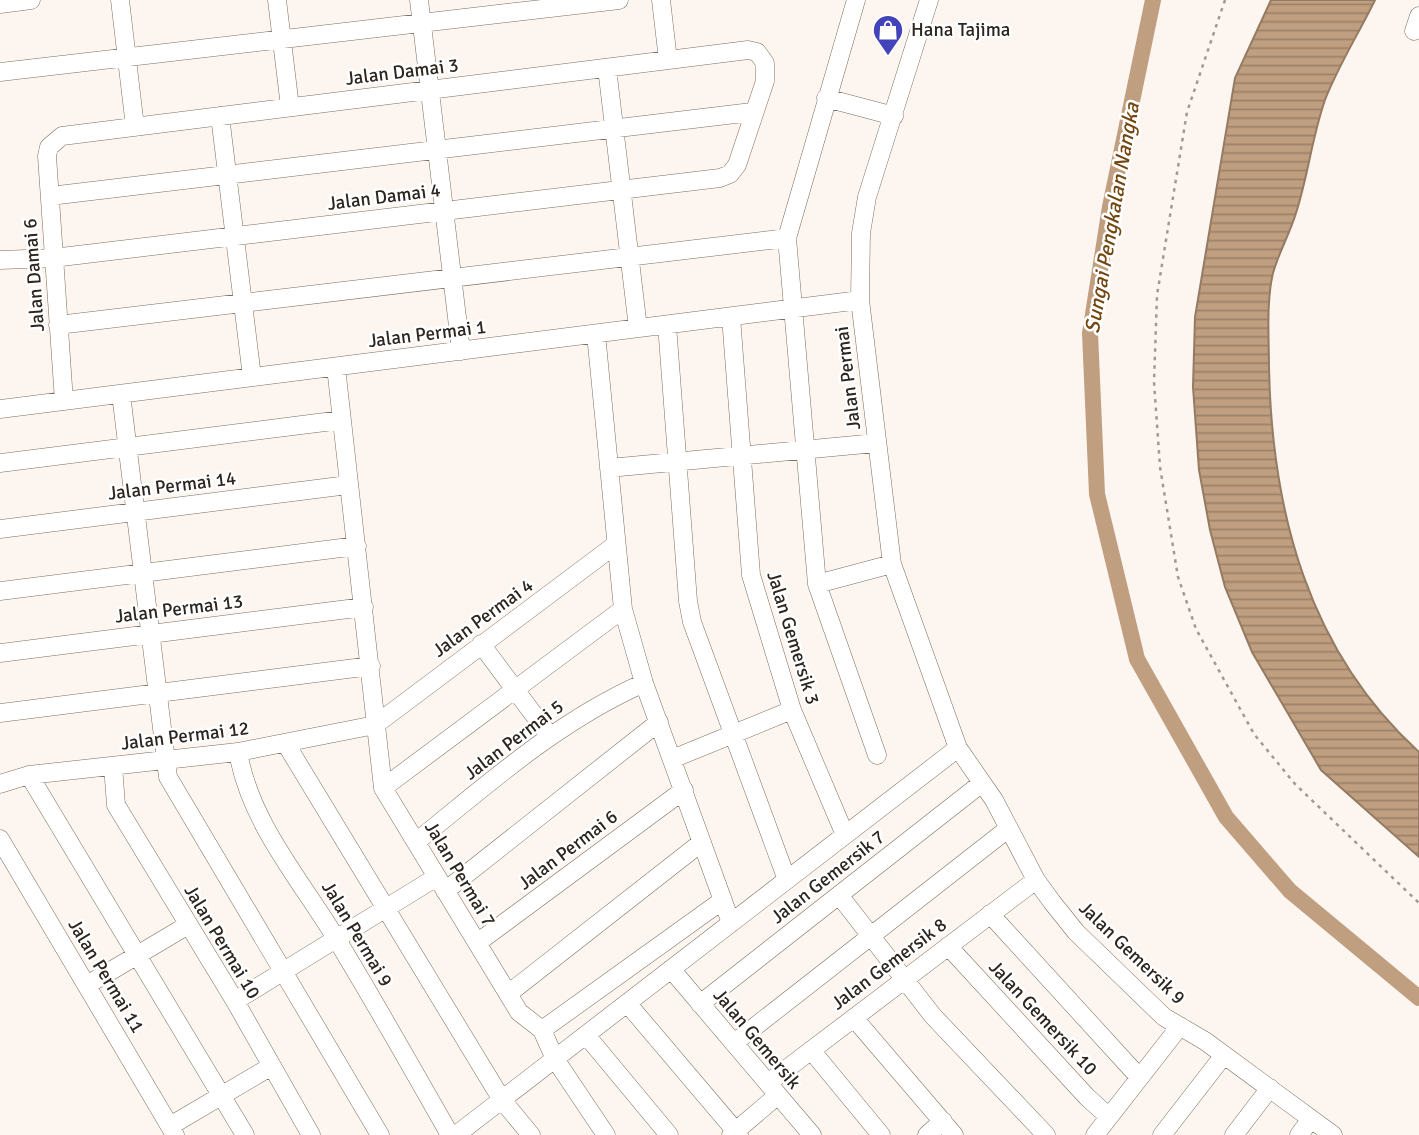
<svg xmlns="http://www.w3.org/2000/svg" width="1419" height="1135" font-family="Signika,sans-serif">
<style>
.water{fill:url(#water-rules);stroke:#947b63;stroke-width:2}
.lines{fill:none;stroke-linecap:round;stroke-linejoin:round}
.canal{stroke:#c09f80;stroke-width:16}
.minor-casing{stroke:#7d6e5f;stroke-width:19}
.path{stroke:#a19a94;stroke-width:2.5;stroke-dasharray:3.5 5;stroke-linecap:butt}
.minor{stroke:#fff;stroke-width:18}
.labels{text-anchor:middle;dominant-baseline:central;stroke-width:5;stroke-linejoin:round;paint-order:stroke}
.poi-label{font-size:19px;fill:#2d2620;stroke:#fff;text-anchor:start}
.street-label{font-size:19px;fill:#2d2620;stroke:#fff}
.water-label{font-size:21px;font-style:italic;fill:#734712;stroke:#fff}
</style>
<defs>
<pattern id="water-rules" width="6" height="5" patternUnits="userSpaceOnUse" patternTransform="scale(1.75)"><rect width="6" height="5" fill="#c09f80"/><path d="M0 2.5h6" fill="none" stroke="#9c8168"/></pattern>
</defs>
<rect width="100%" height="100%" fill="#fdf5ef"/>
<path class="water" d="M 1271,0 L 1375,0 C 1359,33 1338,66 1325,100 C 1312,137 1308,176 1296,213 C 1290,233 1279,252 1273,273 C 1266,303 1269,338 1269,368 C 1272,513 1309,652 1419,752 L 1419,857 L 1321,770 L 1252,652 L 1225,587 L 1210,530 L 1199,470 L 1193,387 L 1195,317 L 1235,78 Z"/>
<g class="lines">
<path class="canal" d="M 1153,0 L 1110,207 L 1090,333 L 1097,494 L 1137,659 L 1226,817 L 1290,891 L 1419,998"/>
<g class="minor-casing">
<path id="minor" d="M 120,0 L 135,127
M 277,0 L 290,107
M 419,0 L 461,351
M 661,0 L 668,60
M 856,0 L 787,238 L 817,584 L 877,755
M 929,0 L 867,197 L 861,233 L 860,300 L 892,564 L 958,748 L 994,800 L 1036,880 L 1052,902 L 1076,932 L 1164,1017 L 1205,1041 L 1333,1135
M 0,4 L 31,0
M 1414,31 L 1419,16
M 607,68 L 638,328
M 0,72 L 619,0
M 826,98 L 894,116
M 220,116 L 252,377
M 50,196 L 752,112
M 0,260 L 53,258 L 720,178 L 730,174 L 737,165 L 765,81 L 765,63 L 757,52 L 748,50 L 62,136 L 49,147 L 47,156 L 64,401
M 731,317 L 751,575 L 792,710 L 845,835
M 58,325 L 787,238
M 667,325 L 688,601 L 692,622 L 787,880
M 596,334 L 623,609 L 644,683 L 731,923
M 336,367 L 383,788 L 519,1012 L 542,1030 L 555,1059 L 606,1135
M 121,394 L 168,777 L 380,1135
M 0,409 L 860,300
M 0,463 L 341,420
M 609,468 L 876,443
M 0,529 L 348,485
M 817,584 L 892,564
M 0,591 L 357,546
M 481,644 L 549,735
M 0,653 L 364,607
M 0,713 L 371,666
M 286,744 L 502,1100 L 531,1135
M 238,752 C 250,823 301,880 337,940 C 376,1004 413,1070 450,1135
M 672,759 L 792,710
M 113,766 L 116,805 L 235,1001 L 311,1135
M 29,775 L 245,1135
M 0,784 L 29,775 L 238,752 L 375,725 L 615,545
M 383,788 L 623,609
M 0,839 L 175,1135
M 416,842 C 489,783 558,721 644,683
M 445,891 L 659,722
M 839,895 L 933,1016 L 1046,1135
M 990,914 L 1139,1077
M 477,943 L 684,790
M 948,946 L 1087,1097 L 1109,1117
M 671,969 L 812,1135
M 87,985 L 188,925
M 508,994 L 702,842
M 235,1001 L 435,878
M 627,1003 L 739,1135
M 700,1004 L 982,783
M 854,1018 L 954,1135
M 542,1030 L 723,900
M 586,1035 L 669,1135
M 734,1043 L 1009,828
M 811,1050 L 881,1135
M 768,1083 L 1036,880
M 170,1126 L 270,1067
M 456,1135 L 958,748
M 731,1135 L 778,1095
M 927,1135 L 943,1121
M 1095,1135 L 1180,1026
M 1162,1135 L 1224,1055
M 1234,1135 L 1270,1088
M 1299,1135 L 1311,1119"/>
</g>
<path class="path" d="M 1225,0 L 1187,112 L 1157,295 L 1154,382 L 1160,467 L 1178,577 L 1196,629 L 1254,734 L 1295,784 L 1419,903"/>
<use href="#minor" class="minor"/>
</g>
<defs>
<g id="shop-pin" transform="scale(1.575)"><path d="M0 17L-7.5 6A9.5 9.5 0 1 1 7.5 6Z" fill="#4344b9" stroke="#fff"/><path d="M-5-2.5h2.3a2.7 3.5 0 0 1 5.4 0H5L5.5 6h-11ZM-1.5-2.5h3a1.5 2.3 0 0 0-3 0Z" fill="#fff"/></g>
</defs>
<g fill-rule="evenodd">
<use href="#shop-pin" x="888" y="30"/>
</g>
<g class="labels">
<g class="poi-label">
<text x="911" y="30">Hana Tajima</text>
</g>
<g class="street-label">
<text transform="translate(402 72) rotate(-7)">Jalan Damai 3</text>
<text transform="translate(384 197) rotate(-7)">Jalan Damai 4</text>
<text transform="translate(34 275) rotate(-94)">Jalan Damai 6</text>
<text transform="translate(427 334) rotate(-7)">Jalan Permai 1</text>
<text transform="translate(848 378) rotate(-97)">Jalan Permai</text>
<text transform="translate(172 486) rotate(-7)">Jalan Permai 14</text>
<text transform="translate(179 609) rotate(-7)">Jalan Permai 13</text>
<text transform="translate(483 618) rotate(-36)">Jalan Permai 4</text>
<text transform="translate(793 638) rotate(73)">Jalan Gemersik 3</text>
<text transform="translate(185 736) rotate(-7)">Jalan Permai 12</text>
<text transform="translate(514 740) rotate(-37)">Jalan Permai 5</text>
<text transform="translate(568 850) rotate(-37)">Jalan Permai 6</text>
<text transform="translate(460 874) rotate(59)">Jalan Permai 7</text>
<text transform="translate(828 877) rotate(-38)">Jalan Gemersik 7</text>
<text transform="translate(357 934) rotate(59)">Jalan Permai 9</text>
<text transform="translate(222 942) rotate(59)">Jalan Permai 10</text>
<text transform="translate(1132 953) rotate(44)">Jalan Gemersik 9</text>
<text transform="translate(889 964) rotate(-37)">Jalan Gemersik 8</text>
<text transform="translate(106 976) rotate(59)">Jalan Permai 11</text>
<text transform="translate(1043 1018) rotate(47)">Jalan Gemersik 10</text>
<text transform="translate(757 1039) rotate(50)">Jalan Gemersik</text>
</g>
<g class="water-label">
<text transform="translate(1112 218) rotate(-80)">Sungai Pengkalan Nangka</text>
</g>
</g>
</svg>
